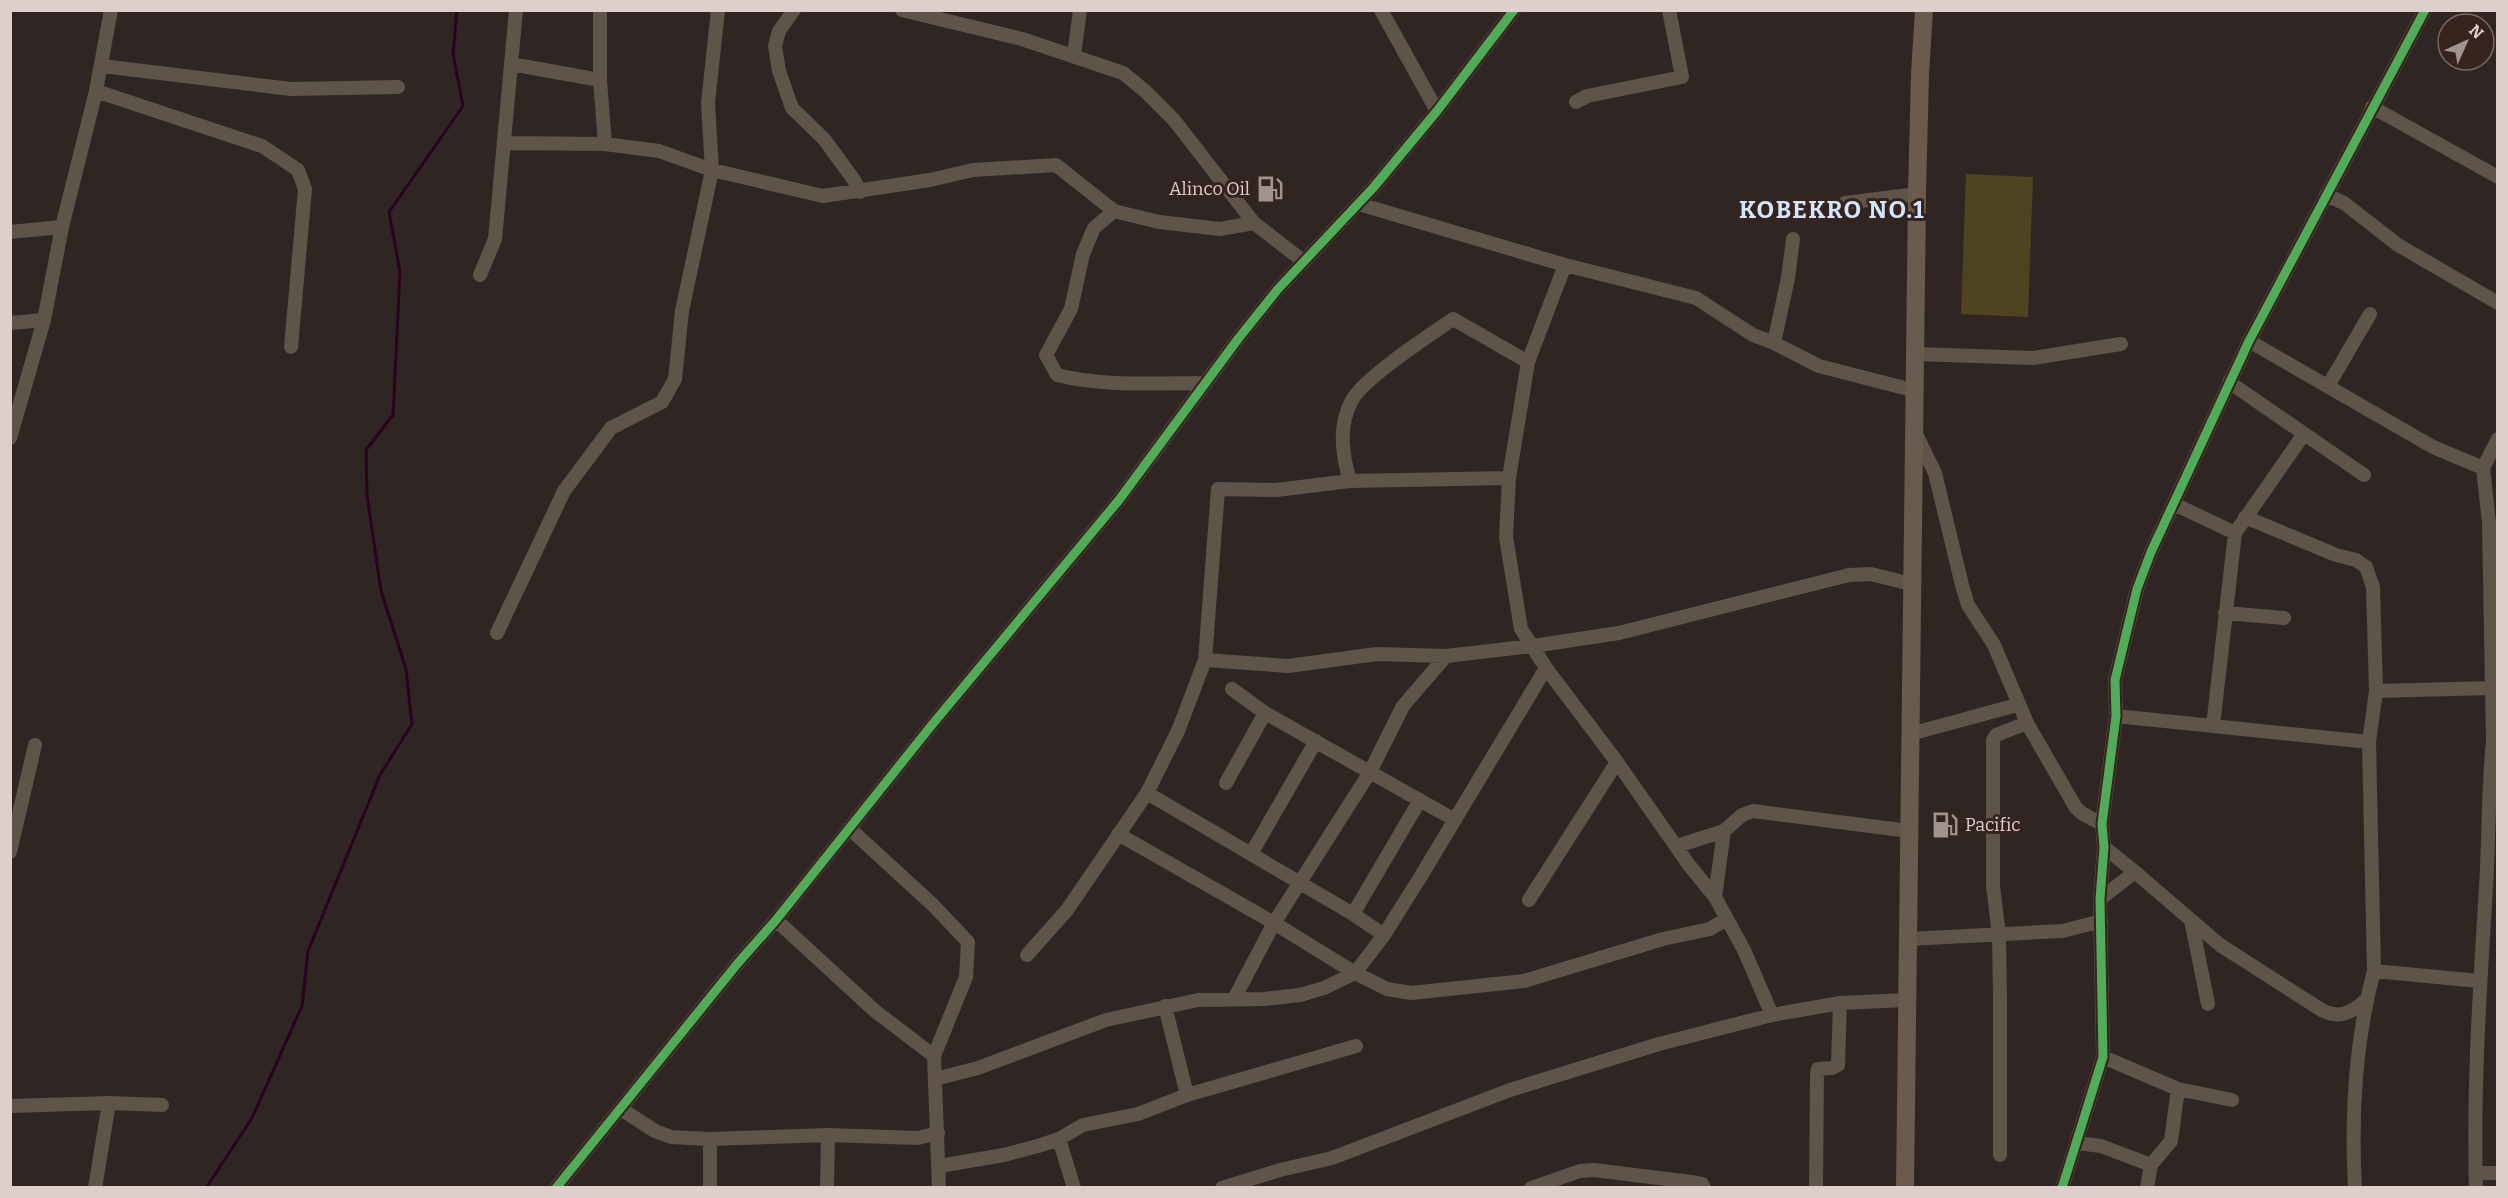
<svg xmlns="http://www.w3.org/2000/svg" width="2508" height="1198" font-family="Bitter,serif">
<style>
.green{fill:#4e4420}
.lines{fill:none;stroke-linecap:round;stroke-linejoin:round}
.stream{stroke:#2a031e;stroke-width:3}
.minor{stroke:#5f544a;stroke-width:14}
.major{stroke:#695c4e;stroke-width:18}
.cycleway-casing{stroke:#35231d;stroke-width:13}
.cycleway{stroke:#51ab58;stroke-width:9}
.labels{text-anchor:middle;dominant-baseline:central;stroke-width:6;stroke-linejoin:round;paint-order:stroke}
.poi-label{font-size:18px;fill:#ddd0cc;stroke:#35231d;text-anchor:end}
.district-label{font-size:24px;font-weight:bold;letter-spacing:1.5px;fill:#d3e6ff;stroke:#35231d}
</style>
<rect width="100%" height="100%" fill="#2f2623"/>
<path class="green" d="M 1966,174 L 2033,177 L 2028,317 L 1961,314 Z"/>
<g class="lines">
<path class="stream" d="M 206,1188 L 252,1118 L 302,1006 L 308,951 L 380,775 L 412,724 L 406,669 L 381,591 L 367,495 L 366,450 L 393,415 L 400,272 L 389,212 L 463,106 L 453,54 L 457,10"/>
<path class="minor" d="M 600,10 L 600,80 L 605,144 L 659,151 L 712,170 L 823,196 L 930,180 L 973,170 L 1056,165 L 1114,211 L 1159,222 L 1220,229 L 1254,223
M 794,10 L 779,31 L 775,46 L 779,71 L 792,108 L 824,139 L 854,180 L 860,192
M 902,10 L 1022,39 L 1123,73 L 1145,91 L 1174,120 L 1254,223 L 1303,261
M 1381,10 L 1437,111
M 1074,55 L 1080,10
M 511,64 L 600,80
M 102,66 L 291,89 L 398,87
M 96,91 L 262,146 L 298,170 L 305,189 L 291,347
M 1576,102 L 1587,96 L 1682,77 L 1669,10
M 2372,107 L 2498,177
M 504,143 L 605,144
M 2326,195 L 2344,203 L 2398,245 L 2498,303
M 1845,203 L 1917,194
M 1359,204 L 1565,265 L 1696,298 L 1753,335 L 1774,343 L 1819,366 L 1916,391
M 1114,211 L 1094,228 L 1083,254 L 1071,309 L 1046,355 L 1057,375 C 1105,387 1156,383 1206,383
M 10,232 L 62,227
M 1565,265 L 1528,362 L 1509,478 L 1506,537 L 1521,629 L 1546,668 L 1617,762 L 1689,865 L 1715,897 L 1744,950 L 1772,1015
M 480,275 L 495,239 L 516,10
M 10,323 L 44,320
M 2249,341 L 2433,447 L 2483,468
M 1774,343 L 1788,278 L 1793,239
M 1916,354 L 2033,358 L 2121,344
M 2229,382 L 2364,475
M 2328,386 L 2370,314
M 1916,434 L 1935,473 L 1962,585 L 1968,605 L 1994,645 L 2027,723 L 2076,808 L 2083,814 L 2102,824
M 10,438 L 44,320 L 62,227 L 96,91 L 111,10
M 1350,481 C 1342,454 1338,426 1352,400 C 1365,377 1430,335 1453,319 L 1528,362
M 2174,504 L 2235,533
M 2245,517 L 2336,555 L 2356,560 L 2366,567 L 2373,587 L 2376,691 L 2369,742 L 2374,971 C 2355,1041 2351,1116 2355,1188
M 2225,613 L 2284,618
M 497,633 L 564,491 L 611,428 L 662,402 L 675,379 L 682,311 L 712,170 L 708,103 L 718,10
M 1205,660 L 1288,666 L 1377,654 L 1446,656 L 1533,646 L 1619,633 L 1849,575 L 1871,574 L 1911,584
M 1232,689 L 1265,713 L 1455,820
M 2376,691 L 2492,688
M 2116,716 L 2369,742
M 2213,726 L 2235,533 L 2304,434
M 1910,734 L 2017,705
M 1226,783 L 1265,713
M 1147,793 L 1353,914 L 1384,935
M 849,828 L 933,905 L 968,942 L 966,977 L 934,1056 L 939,1188
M 1118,834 L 1274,923 L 1355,973 L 1387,989 L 1411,993 L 1524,981 L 1663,939 L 1710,929 L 1726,919
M 1677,846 L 1724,831 L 1742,815 L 1753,811 L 1909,831
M 2104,847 L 2135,872 L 2220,945 L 2320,1009 C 2338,1020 2351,1013 2366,1000
M 10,852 L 35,745
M 1251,854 L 1316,741
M 1715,897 L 1724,831
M 2100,899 L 2135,872
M 1529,900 L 1617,762
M 1353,914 L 1420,800
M 776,920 L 875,1011 L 934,1056
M 2191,920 L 2208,1004
M 1907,939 L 2063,931 L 2101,921
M 1027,955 L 1067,910 L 1147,793 L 1178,731 L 1205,660 L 1218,489 L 1276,490 L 1350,481 L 1509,478
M 2374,971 L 2479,981
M 1234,999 L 1274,923 L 1370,772 L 1403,706 L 1446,656
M 1165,1006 L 1187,1095
M 2103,1057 L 2178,1089 L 2232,1100
M 935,1079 L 978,1068 L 1106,1020 L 1198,1000 L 1264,999 L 1300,995 L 1324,988 L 1355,973 L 1384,935 L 1421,876 L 1546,668
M 10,1106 L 109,1103 L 162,1105
M 621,1109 L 655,1131 L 671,1137 L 710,1139 L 828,1135 L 918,1138 L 938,1133
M 710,1139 L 710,1188
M 1059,1139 L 1074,1188
M 2077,1143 L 2101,1146 L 2151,1165
M 2000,1155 L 2000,997 L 1999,936 L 1993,885 L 1993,740 L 1996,735 L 2027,723
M 939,1166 L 1004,1155 L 1038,1146 L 1059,1139 L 1083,1125 L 1138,1114 L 1187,1095 L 1356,1046
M 2475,1173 L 2498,1173
M 95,1188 L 109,1103
M 556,1188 L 738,963 L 776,920 L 931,726 L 1119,500 L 1238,339 L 1278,289 L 1373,188 L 1437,111 L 1514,10
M 827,1188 L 828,1135
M 1222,1188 L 1280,1170 L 1332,1158 L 1510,1090 L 1659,1044 L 1772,1015 L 1840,1003 L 1906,1000
M 1531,1188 L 1580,1171 L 1594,1170 L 1691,1182 L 1702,1184 L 1704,1188
M 1816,1188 L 1817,1073 L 1818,1069 L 1832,1068 L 1838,1065 L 1840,1003
M 2062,1188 L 2103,1057 L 2100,899 L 2104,847 L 2102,824 L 2116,716 L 2115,680 L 2137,589 L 2151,552 L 2249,341 L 2425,10
M 2147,1188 L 2151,1165 L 2171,1141 L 2178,1089
M 2476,1188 C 2473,1087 2480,988 2486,887 C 2489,839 2488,790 2493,742 L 2489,523 L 2483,468 L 2498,439"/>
<path class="major" d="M 1905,1188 L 1917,194 L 1920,74 L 1924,10"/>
<g class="cycleway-casing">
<path id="cycleway" d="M 556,1188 L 738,963 L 776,920 L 931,726 L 1119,500 L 1238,339 L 1278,289 L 1373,188 L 1437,111 L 1514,10
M 2062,1188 L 2103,1057 L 2100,899 L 2104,847 L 2102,824 L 2116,716 L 2115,680 L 2137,589 L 2151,552 L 2249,341 L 2425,10"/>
</g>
<use href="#cycleway" class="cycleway"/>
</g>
<defs>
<g id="fuel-bare" transform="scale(2.07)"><path d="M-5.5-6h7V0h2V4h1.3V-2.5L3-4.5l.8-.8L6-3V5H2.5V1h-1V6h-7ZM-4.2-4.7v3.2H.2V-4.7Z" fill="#a09491" stroke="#35231d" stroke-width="2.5" paint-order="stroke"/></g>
</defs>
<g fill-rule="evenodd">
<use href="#fuel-bare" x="1270" y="189"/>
<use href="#fuel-bare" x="1945" y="825"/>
</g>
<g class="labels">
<g class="poi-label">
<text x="1250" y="189">Alinco Oil</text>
<text x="1965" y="825" text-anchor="start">Pacific</text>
</g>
<g class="district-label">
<text x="1832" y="210">KOBEKRO NO.1</text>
</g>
</g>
<rect width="2508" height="1198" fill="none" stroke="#ddd0cc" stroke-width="24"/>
<g transform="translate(2466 42) rotate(45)"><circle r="28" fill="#35231d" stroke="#786863" stroke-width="1.5"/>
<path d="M0-4.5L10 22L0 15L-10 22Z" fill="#a09491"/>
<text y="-9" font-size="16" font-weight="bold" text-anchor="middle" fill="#ddd0cc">N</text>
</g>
</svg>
